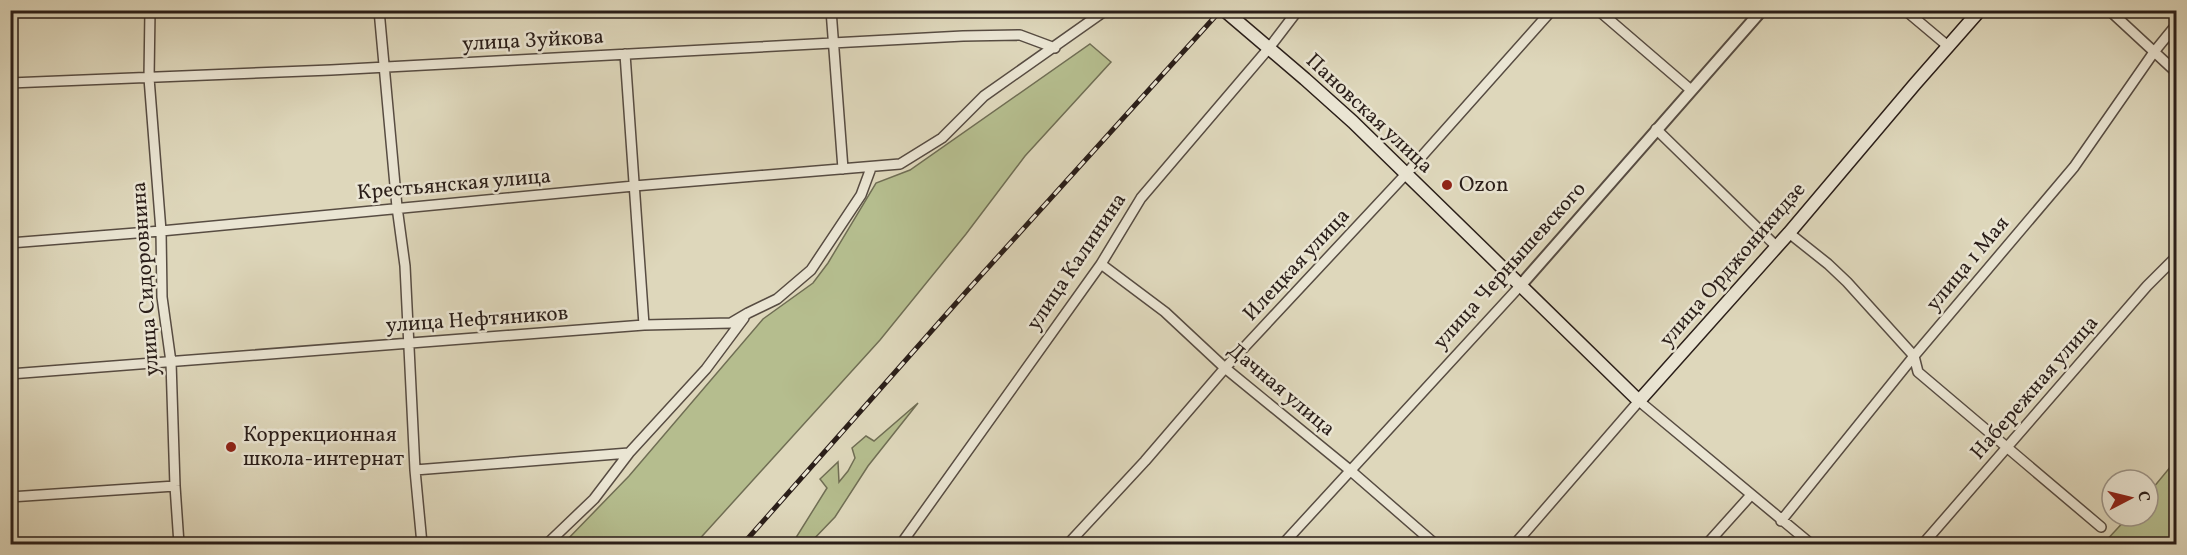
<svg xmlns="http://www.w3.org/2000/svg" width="2187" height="555" font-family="Vollkorn,serif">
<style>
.green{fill:#b5bd8e;stroke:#706e54;stroke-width:1.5}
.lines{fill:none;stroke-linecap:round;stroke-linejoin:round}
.minor-casing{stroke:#574c42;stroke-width:12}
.tertiary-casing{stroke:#574c42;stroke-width:14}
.secondary-casing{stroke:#2a1e19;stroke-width:15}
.minor{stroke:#eae5d3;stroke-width:9}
.tertiary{stroke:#eae5d3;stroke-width:10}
.secondary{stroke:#eae5d3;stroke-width:12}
.rail-casing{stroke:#2a1e19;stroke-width:5}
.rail{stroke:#eae5d3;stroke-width:3;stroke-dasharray:9;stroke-linecap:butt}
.poi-dot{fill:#8f2418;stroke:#eae5d3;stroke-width:2}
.labels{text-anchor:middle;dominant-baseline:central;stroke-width:5;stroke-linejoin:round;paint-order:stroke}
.street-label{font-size:21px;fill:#2a1e19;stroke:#eae5d3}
.poi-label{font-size:21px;fill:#2a1e19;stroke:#eae5d3;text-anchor:start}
</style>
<rect width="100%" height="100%" fill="#ded7bb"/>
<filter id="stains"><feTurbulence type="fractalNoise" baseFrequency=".00333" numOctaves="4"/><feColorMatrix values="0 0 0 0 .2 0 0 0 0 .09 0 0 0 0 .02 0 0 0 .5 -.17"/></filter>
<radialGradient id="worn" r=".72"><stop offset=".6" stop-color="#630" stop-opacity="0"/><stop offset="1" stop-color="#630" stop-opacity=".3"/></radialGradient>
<path class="green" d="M 1090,44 L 1111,62 L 1025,156 L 966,234 L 880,340 L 695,544 L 563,544 L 629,476 L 763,319 L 813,283 L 828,263 L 876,183 L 910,170 Z
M 918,403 L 868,466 L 835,517 L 809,544 L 792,544 L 827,488 L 820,479 L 838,462 L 839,482 L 848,471 L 855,458 L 852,448 L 866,436 L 874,441 Z
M 2176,460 L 2176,544 L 2103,544 L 2129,516 L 2148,516 L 2148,494 Z"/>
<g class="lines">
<g class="minor-casing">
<path id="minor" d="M 150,10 L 149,78 L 161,231 L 162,297 L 171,362 L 175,486 L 179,544
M 379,10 L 397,207 L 405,266 L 415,470 L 422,544
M 831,10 L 843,169
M 1598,10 L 1691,90
M 1905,10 L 1949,47
M 2109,10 L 2176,72
M 625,54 L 644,325
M 10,83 L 331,70 L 963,36 L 1020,35 L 1055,48
M 1656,129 L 1777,247
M 1789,233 L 1828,264 L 1847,282 L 1914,356 L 1918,372 L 2101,527
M 10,243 L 161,231 L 634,186 L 900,164 L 942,138 L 984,96 L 1106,10
M 1101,264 L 1165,312 L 1225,368 L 1351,471 L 1435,544
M 10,374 L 644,325 L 731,323 L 748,313 L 777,299 L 811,270 L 861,195 L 871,168
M 415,470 L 629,453
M 10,497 L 175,486
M 1781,521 L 1914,356 L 2074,167 L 2154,52 L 2176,25
M 547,544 L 594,499 L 629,453 L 706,369 L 744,318
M 901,544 L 1101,264 L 1141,198 L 1269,48 L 1298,10
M 1068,544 L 1145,461 L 1225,368 L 1406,174 L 1552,10
M 1283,544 L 1520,286
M 1515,544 L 1639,401 L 1811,544
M 1707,544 L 1751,495
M 1923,544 L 2147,286 L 2176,257"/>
</g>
<g class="tertiary-casing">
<path id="tertiary" d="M 1520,286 L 1762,10"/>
</g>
<g class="secondary-casing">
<path id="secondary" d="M 1224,10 L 1305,79 L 1353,122 L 1639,401 L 1789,233 L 1915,84 L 1980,10"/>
</g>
<use href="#minor" class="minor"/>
<use href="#tertiary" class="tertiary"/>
<use href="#secondary" class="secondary"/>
<g class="rail-casing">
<path id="rail" d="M 743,544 L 966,292 L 1221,10"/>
</g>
<use href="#rail" class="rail"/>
</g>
<g class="poi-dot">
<circle cx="1447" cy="185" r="6"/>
<circle cx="231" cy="447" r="6"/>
</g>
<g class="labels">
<g class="street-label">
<text transform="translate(533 41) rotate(-3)">улица Зуйкова</text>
<text transform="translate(1369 114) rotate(43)">Пановская улица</text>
<text transform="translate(454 185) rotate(-5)">Крестьянская улица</text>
<text transform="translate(1077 262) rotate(-56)">улица Калинина</text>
<text transform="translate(1968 264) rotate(-50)">улица 1 Мая</text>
<text transform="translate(1297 265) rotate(-47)">Илецкая улица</text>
<text transform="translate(1733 265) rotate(-49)">улица Орджоникидзе</text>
<text transform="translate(1510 266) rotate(-48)">улица Чернышевского</text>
<text transform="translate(146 279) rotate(-94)">улица Сидоровнина</text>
<text transform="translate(477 320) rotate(-4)">улица Нефтяников</text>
<text transform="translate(2035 388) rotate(-49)">Набережная улица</text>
<text transform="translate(1281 390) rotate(40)">Дачная улица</text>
</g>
<g class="poi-label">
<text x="1459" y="185">Ozon</text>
<text x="243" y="435">Коррекционная<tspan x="243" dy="24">школа-интернат</tspan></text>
</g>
</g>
<rect width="2187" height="555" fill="none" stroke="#ded7bb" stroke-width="36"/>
<rect x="12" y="12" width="2163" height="531" fill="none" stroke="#2a1e19" stroke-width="3"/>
<rect x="18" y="18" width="2151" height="519" fill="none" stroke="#2a1e19" stroke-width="1.5"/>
<g transform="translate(2130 498) rotate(83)"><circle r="28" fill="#eae5d3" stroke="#9d9589" stroke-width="1.5"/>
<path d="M0-4.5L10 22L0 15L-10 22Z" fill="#8f2418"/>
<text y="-9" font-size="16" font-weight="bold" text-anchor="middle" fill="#2a1e19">С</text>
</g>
<rect width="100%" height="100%" filter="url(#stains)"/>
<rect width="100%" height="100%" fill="url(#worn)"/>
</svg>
